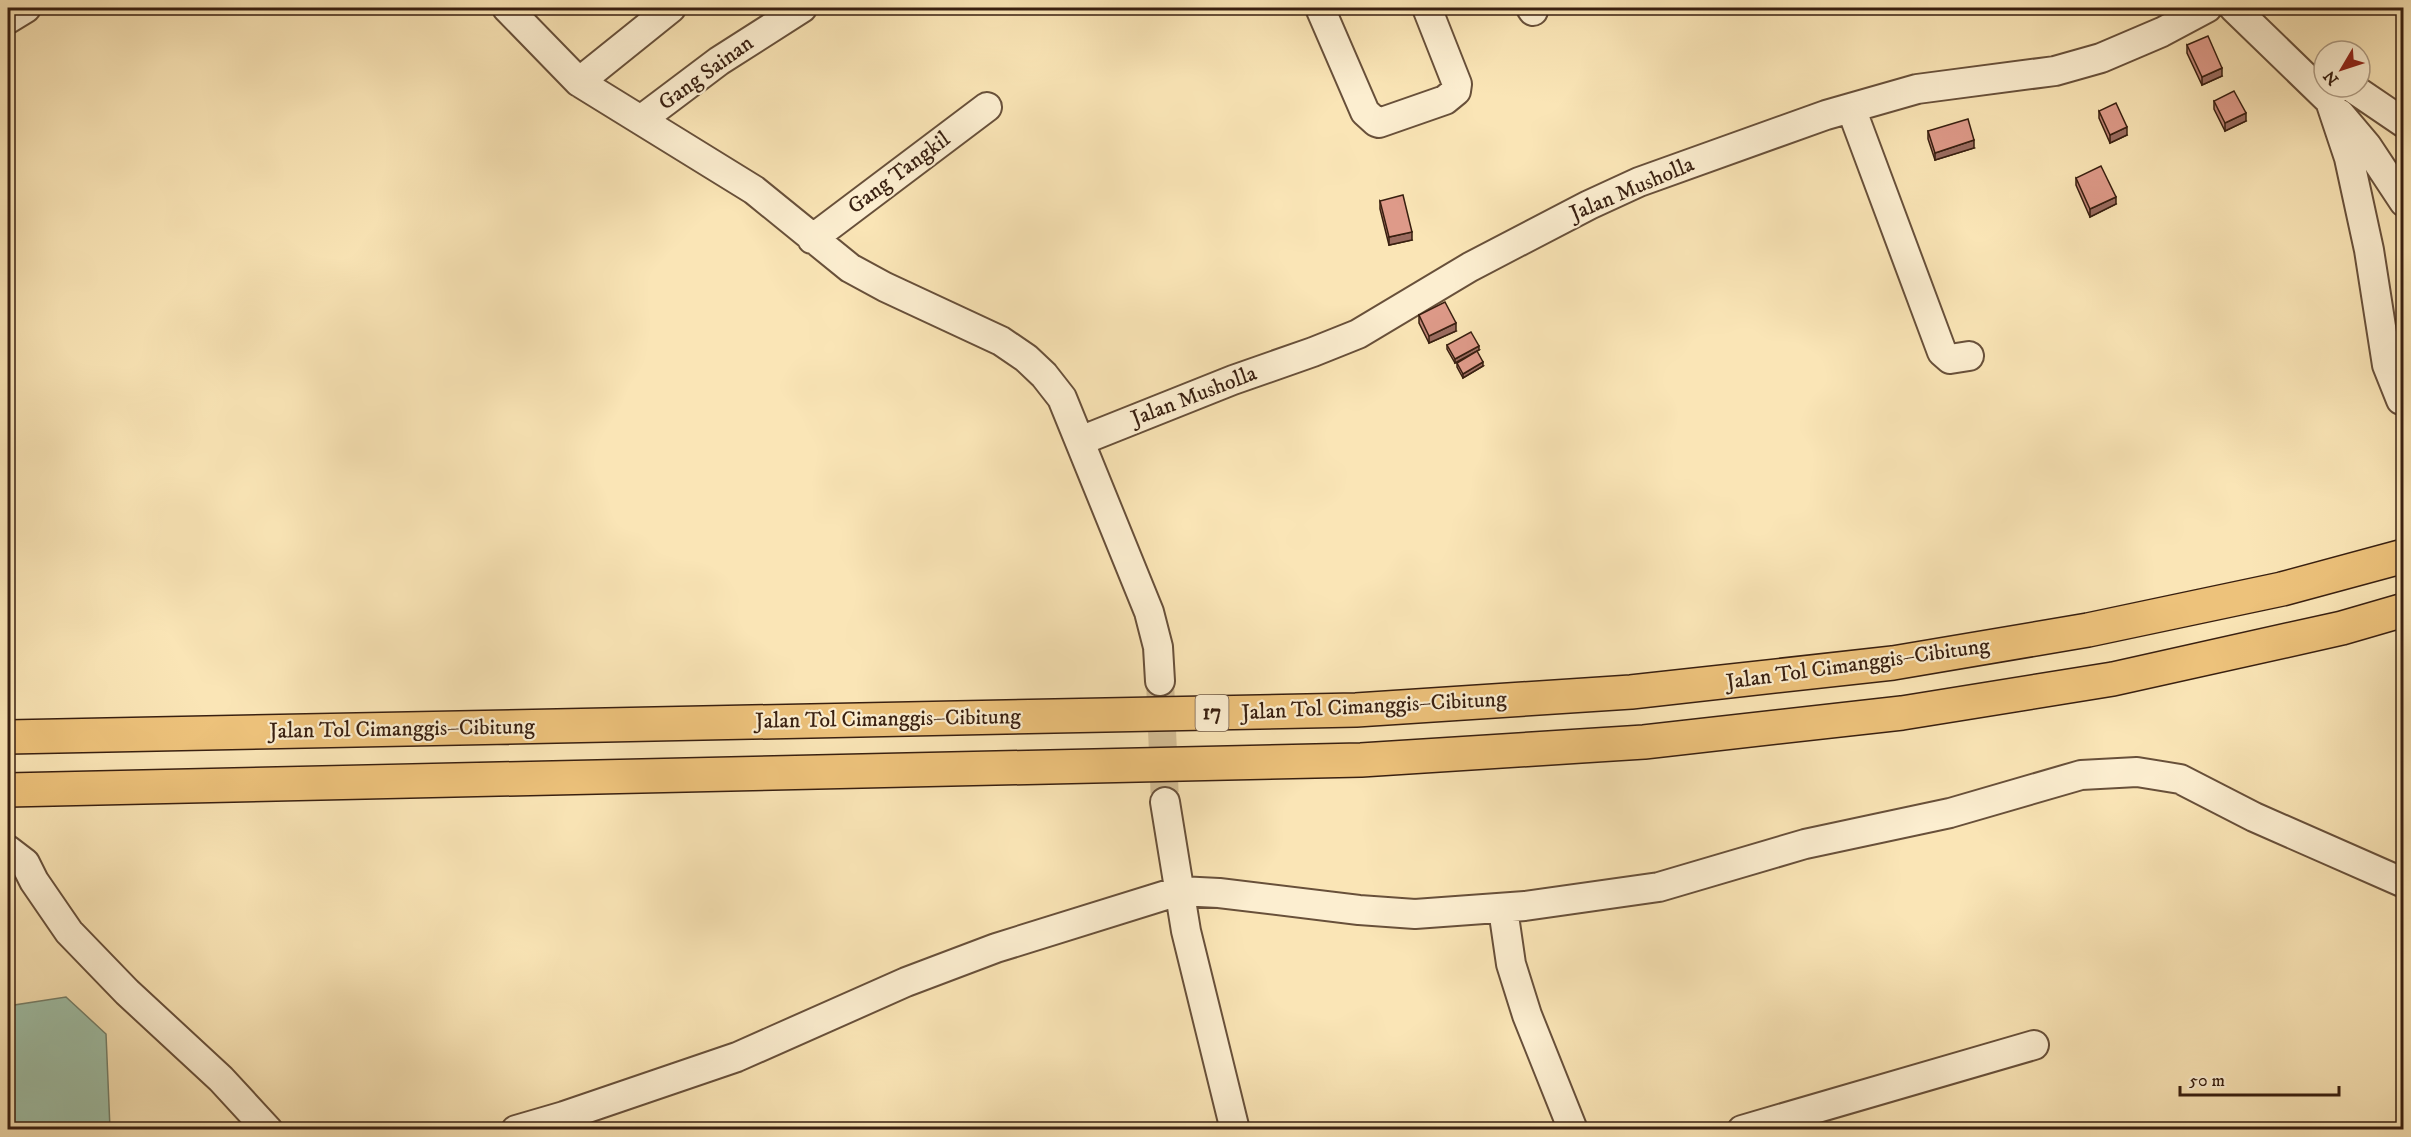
<svg xmlns="http://www.w3.org/2000/svg" width="2411" height="1137" font-family="'IM FELL DW Pica',serif">
<style>
.water{fill:#9fc0a8;stroke:#76806b;stroke-width:1.5}
.lines{fill:none;stroke-linecap:round;stroke-linejoin:round}
.minor-tunnel{stroke:#d3bd95;stroke-width:28;stroke-dasharray:28 14;stroke-linecap:butt}
.minor-casing{stroke:#68503a;stroke-width:32}
.highway-casing{stroke:#381f10;stroke-width:36}
.minor{stroke:#fceed0;stroke-width:28}
.highway{stroke:#edc27b;stroke-width:33}
.wall{fill:#bf8476;stroke:#381f10;stroke-width:1.5}
.shaded-wall{fill:#9b6c60;stroke:#381f10;stroke-width:1.5}
.building{fill:#de9a89;stroke:#381f10;stroke-width:1.5}
.labels{text-anchor:middle;dominant-baseline:central;stroke-width:4.5;stroke-linejoin:round;paint-order:stroke}
.shield{fill:#fceed0;stroke:#735d4a;stroke-width:1.5}
.shield-label{font-size:21px;font-weight:bold;fill:#381f10}
.street-label{font-size:22px;fill:#381f10;stroke:#fceed0}
</style>
<rect width="100%" height="100%" fill="#fae5b6"/>
<filter id="stains"><feTurbulence type="fractalNoise" baseFrequency=".00333" numOctaves="4"/><feColorMatrix values="0 0 0 0 .2 0 0 0 0 .09 0 0 0 0 .02 0 0 0 .5 -.17"/></filter>
<radialGradient id="worn" r=".72"><stop offset=".6" stop-color="#630" stop-opacity="0"/><stop offset="1" stop-color="#630" stop-opacity=".3"/></radialGradient>
<path class="water" d="M 66,997 L 106,1034 L 110,1129 L 8,1129 L 8,1006 Z"/>
<g class="lines">
<path class="minor-tunnel" d="M 1160,681 L 1165,802"/>
<g class="minor-casing">
<path id="minor" d="M 507,8 L 579,82 L 754,190 L 850,268 L 885,287 L 1001,341 L 1026,358 L 1044,375 L 1062,398 L 1149,612 L 1158,647 L 1160,681
M 1320,8 L 1365,112 L 1376,122 L 1379,123 L 1445,100 L 1456,91 L 1457,84 L 1427,8
M 1531,8 L 1533,11
M 2234,8 L 2330,101 L 2349,158 L 2369,250 L 2387,365 L 2401,400
M 8,19 L 26,8
M 579,82 L 671,8
M 2351,87 L 2404,123
M 1851,108 L 1942,352 L 1950,359 L 1969,356
M 2340,114 L 2367,146 L 2404,202
M 642,119 L 719,61 L 802,8
M 812,239 L 987,107
M 1080,441 L 1233,380 L 1313,352 L 1358,334 L 1470,267 L 1589,205 L 1639,182 L 1826,115 L 1917,89 L 2055,71 L 2101,58 L 2162,32 L 2207,8
M 1165,802 L 1186,931 L 1235,1130
M 8,850 L 25,863 L 34,881 L 69,932 L 127,992 L 221,1079 L 268,1130
M 1503,909 L 1511,964 L 1527,1015 L 1573,1130
M 516,1130 L 564,1116 L 737,1057 L 906,982 L 996,948 L 1179,891 L 1219,893 L 1359,910 L 1415,914 L 1525,906 L 1659,887 L 1805,844 L 1950,813 L 2081,775 L 2137,772 L 2180,779 L 2254,817 L 2404,883
M 1742,1130 L 2034,1045"/>
</g>
<g class="highway-casing">
<path id="highway" d="M 8,737 L 1356,710 L 1631,692 L 1893,663 L 2088,630 L 2282,589 L 2404,556
M 8,790 L 1361,760 L 1644,742 L 1902,713 L 2113,679 L 2342,628 L 2404,610"/>
</g>
<use href="#minor" class="minor"/>
<use href="#highway" class="highway"/>
</g>
<path class="wall" d="M 2187,45 L 2222,76 L 2202,85 L 2187,53 Z
M 2214,101 L 2246,121 L 2225,131 L 2214,109 Z
M 2099,111 L 2127,135 L 2110,143 L 2099,118 Z
M 1928,131 L 1974,148 L 1935,160 L 1928,139 Z
M 2076,178 L 2116,204 L 2090,217 L 2076,185 Z
M 1380,201 L 1412,240 L 1389,245 L 1380,209 Z
M 1419,315 L 1456,331 L 1429,343 L 1419,323 Z
M 1447,345 L 1479,350 L 1455,363 L 1447,349 Z
M 1457,363 L 1483,366 L 1463,378 L 1457,367 Z"/>
<path class="shaded-wall" d="M 2222,68 L 2222,76 L 2202,85 L 2202,77 Z
M 2246,113 L 2246,121 L 2225,131 L 2225,123 Z
M 2127,127 L 2127,135 L 2110,143 L 2110,135 Z
M 1974,140 L 1974,148 L 1935,160 L 1935,153 Z
M 2116,197 L 2116,204 L 2090,217 L 2090,209 Z
M 1412,232 L 1412,240 L 1389,245 L 1389,237 Z
M 1456,323 L 1456,331 L 1429,343 L 1429,336 Z
M 1479,346 L 1479,350 L 1455,363 L 1455,359 Z
M 1483,362 L 1483,366 L 1463,378 L 1463,374 Z"/>
<path class="building" d="M 2208,36 L 2222,68 L 2202,77 L 2187,45 Z
M 2234,91 L 2246,113 L 2225,123 L 2214,101 Z
M 2116,103 L 2127,127 L 2110,135 L 2099,111 Z
M 1968,119 L 1974,140 L 1935,153 L 1928,131 Z
M 2101,166 L 2116,197 L 2090,209 L 2076,178 Z
M 1403,195 L 1412,232 L 1389,237 L 1380,201 Z
M 1445,302 L 1456,323 L 1429,336 L 1419,315 Z
M 1471,332 L 1479,346 L 1455,359 L 1447,345 Z
M 1477,351 L 1483,362 L 1463,374 L 1457,363 Z"/>
<g class="labels">
<rect class="shield" x="1195.5" y="695" width="33" height="36" rx="4.5"/>
<g class="shield-label">
<text x="1212" y="713">17</text>
</g>
<g class="street-label">
<text transform="translate(706 73) rotate(-36)">Gang Sainan</text>
<text transform="translate(899 173) rotate(-37)">Gang Tangkil</text>
<text transform="translate(1632 189) rotate(-23)">Jalan Musholla</text>
<text transform="translate(1194 396) rotate(-21)">Jalan Musholla</text>
<text transform="translate(1858 664) rotate(-8)">Jalan Tol Cimanggis–Cibitung</text>
<text transform="translate(1374 706) rotate(-3)">Jalan Tol Cimanggis–Cibitung</text>
<text transform="translate(888 719) rotate(-1)">Jalan Tol Cimanggis–Cibitung</text>
<text transform="translate(402 729) rotate(-1)">Jalan Tol Cimanggis–Cibitung</text>
</g>
</g>
<rect width="2411" height="1137" fill="none" stroke="#fae5b6" stroke-width="30"/>
<rect x="9" y="9" width="2393" height="1119" fill="none" stroke="#381f10" stroke-width="3"/>
<rect x="15" y="15" width="2381" height="1107" fill="none" stroke="#381f10" stroke-width="1.5"/>
<g transform="translate(2342 69) rotate(231)"><circle r="28" fill="#fceed0" stroke="#ae9b83" stroke-width="1.5"/>
<path d="M0-4.5L10 22L0 15L-10 22Z" fill="#8f2418"/>
<text y="-9" font-size="16" font-weight="bold" text-anchor="middle" fill="#381f10">N</text>
</g>
<path d="M2180 1086v9h159v-9" fill="none" stroke="#381f10" stroke-width="3"/>
<text x="2189" y="1086" font-size="18" fill="#381f10" stroke="#fceed0" stroke-width="4.5" paint-order="stroke">50 m</text>
<rect width="100%" height="100%" filter="url(#stains)"/>
<rect width="100%" height="100%" fill="url(#worn)"/>
</svg>
